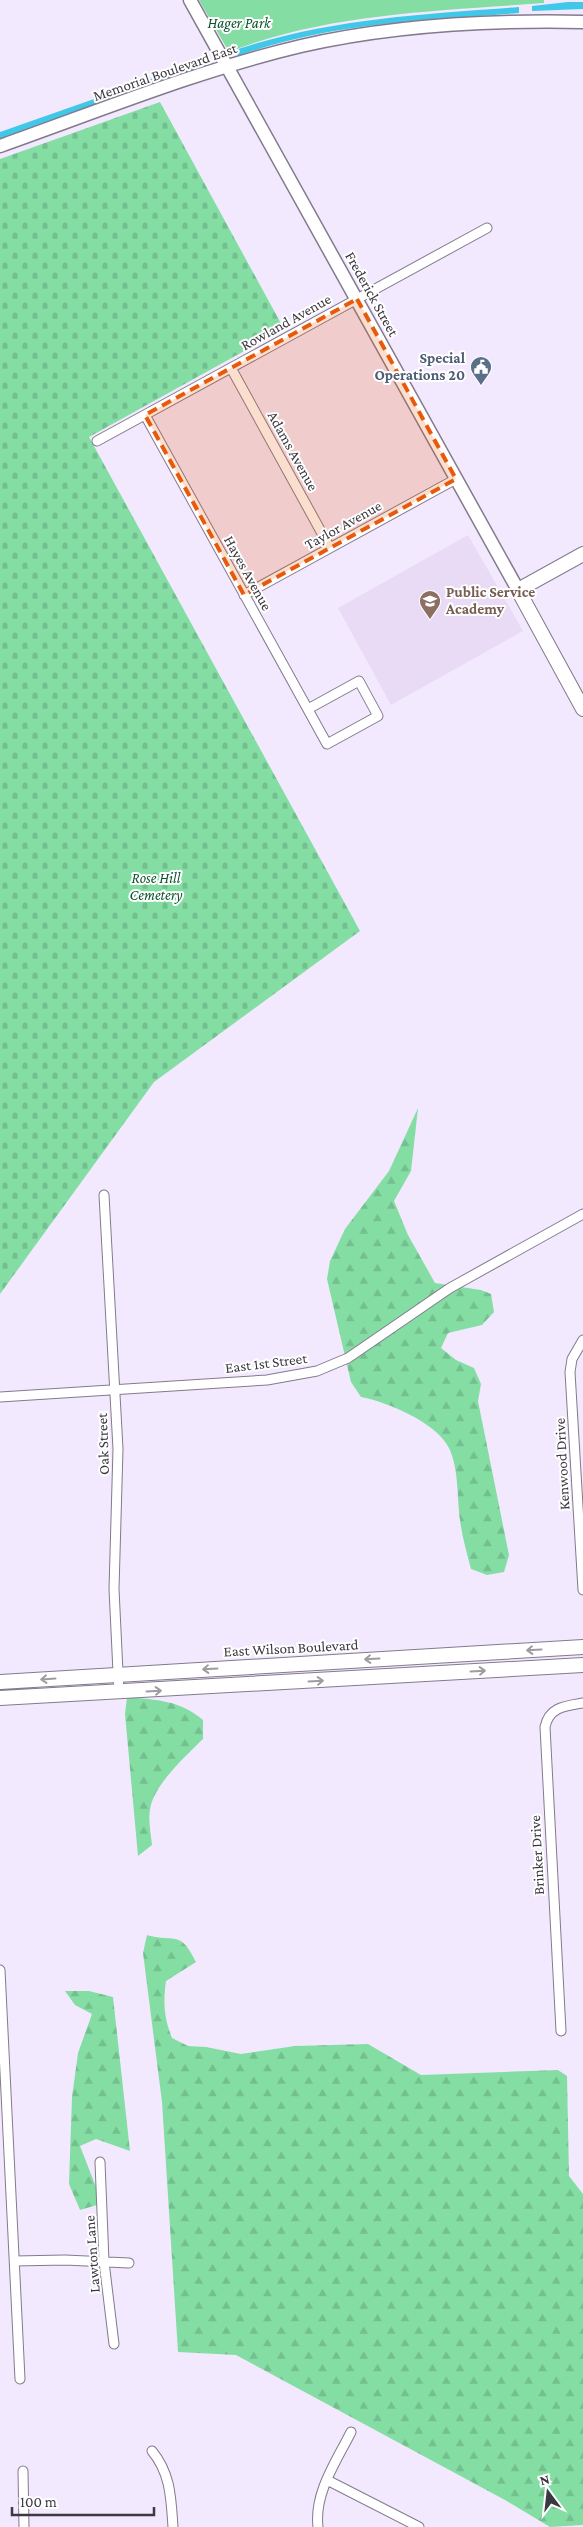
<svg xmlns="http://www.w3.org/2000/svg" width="583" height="2527" font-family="'Crimson Pro',serif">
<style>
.built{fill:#e9dbf6}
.forest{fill:url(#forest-firs)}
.cemetery{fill:url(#cemetery-stones)}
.park{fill:#84dea4}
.water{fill:#40c8e8}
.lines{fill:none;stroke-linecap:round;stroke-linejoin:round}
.street-casing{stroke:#837a8d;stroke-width:11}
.secondary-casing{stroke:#837a8d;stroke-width:15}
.primary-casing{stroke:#837a8d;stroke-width:16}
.street{stroke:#fff;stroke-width:9}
.secondary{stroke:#fff;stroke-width:12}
.primary{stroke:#fff;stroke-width:14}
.oneway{stroke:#9e9ca0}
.marked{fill:#e8590c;fill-opacity:0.2;stroke:#e8590c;stroke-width:4;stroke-dasharray:10 6;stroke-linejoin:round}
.labels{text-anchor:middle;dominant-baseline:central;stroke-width:4;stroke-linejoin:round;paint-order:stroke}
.park-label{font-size:15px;font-style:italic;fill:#0c532e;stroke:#fff}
.street-label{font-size:15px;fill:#3c3840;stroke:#fff}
.service-label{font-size:15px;font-weight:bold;fill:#4e5e75;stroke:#fff;text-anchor:end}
.education-label{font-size:15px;font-weight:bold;fill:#785e54;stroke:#fff;text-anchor:start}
</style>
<defs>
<pattern id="forest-firs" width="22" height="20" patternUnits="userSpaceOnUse" patternTransform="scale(1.25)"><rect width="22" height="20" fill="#84dea4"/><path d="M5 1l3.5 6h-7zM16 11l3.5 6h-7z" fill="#73bf8e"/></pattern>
<pattern id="cemetery-stones" width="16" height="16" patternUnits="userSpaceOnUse" patternTransform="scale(1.25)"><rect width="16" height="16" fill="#84dea4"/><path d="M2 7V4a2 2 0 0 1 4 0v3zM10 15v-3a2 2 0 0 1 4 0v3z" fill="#73bf8e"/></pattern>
</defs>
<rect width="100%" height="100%" fill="#f3e9fe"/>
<path class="built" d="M 468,535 L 523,631 L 391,705 L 338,608 Z"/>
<path class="forest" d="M 418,1108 L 411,1171 L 394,1201 L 408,1235 L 435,1283 L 481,1290 L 491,1294 L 494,1312 L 482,1325 L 448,1333 L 441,1348 L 456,1360 L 474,1368 L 481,1384 L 478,1401 L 509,1555 L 504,1572 L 487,1575 L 471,1569 C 467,1553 462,1537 460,1520 C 457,1498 459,1469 449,1448 C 436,1422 387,1402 361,1397 L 351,1382 L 327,1279 L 330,1261 L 345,1229 L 389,1171 Z
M 127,1697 C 157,1700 180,1700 203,1720 L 203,1739 C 186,1756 153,1785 150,1810 C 148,1821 151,1834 152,1845 L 138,1856 L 125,1714 Z
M 147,1935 C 175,1943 180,1929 196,1962 L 166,1981 C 163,2003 164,2018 172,2038 L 188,2046 L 206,2047 L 241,2054 L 295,2046 L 368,2044 L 421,2075 L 558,2070 L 567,2076 L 569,2176 L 583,2194 L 583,2525 L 550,2527 L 505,2500 L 236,2355 L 178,2352 L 162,2102 L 143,1953 Z
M 89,1991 L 113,1997 L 130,2151 L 96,2139 L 80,2146 L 96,2187 L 97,2205 L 80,2210 L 69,2184 L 72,2097 L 78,2053 L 92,2014 L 75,2005 L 65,1991 Z"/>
<path class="cemetery" d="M 160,102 L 284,329 L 89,437 L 360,931 L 154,1082 L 0,1294 L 0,159 Z"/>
<path class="park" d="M 199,0 L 544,0 L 544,3 C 440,11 327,13 229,52 Z"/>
<path class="water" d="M 568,2 L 583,2 L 583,9 L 532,11 L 532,6 Z
M 519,7 L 519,13 C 425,20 328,23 238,56 L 235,50 C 327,19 423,14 519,7 Z
M 208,59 L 210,65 L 0,139 L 0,132 Z"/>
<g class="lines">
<g class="street-casing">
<path id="street" d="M 231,368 L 330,548
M 145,415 C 206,525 266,634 327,744 L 378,716 L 359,681 L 308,709
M 97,441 L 487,228
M 244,595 L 456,479
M 104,1195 L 118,1449 L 114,1589 L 119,1693
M 583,1340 L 572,1359 L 570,1372 L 583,1590
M 0,1397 L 267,1380 L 317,1371 L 348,1358 L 450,1288 L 583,1214
M 0,1970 L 20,2379
M 561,2031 L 545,1727 C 549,1707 565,1706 583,1703
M 100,2162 L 104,2262 L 114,2344
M 15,2261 L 65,2260 L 129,2263
M 152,2451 C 171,2474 171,2499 173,2527
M 23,2471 L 24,2527
M 327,2480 L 419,2527
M 318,2527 C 314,2493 336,2462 351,2432"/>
</g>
<g class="secondary-casing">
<path id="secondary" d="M 190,0 L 518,590
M 0,146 C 99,111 199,70 301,46 C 393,25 489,20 583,22"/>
</g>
<g class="primary-casing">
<path id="primary" d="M 583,554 L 518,590 L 583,709
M 0,1682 L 583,1647
M 0,1698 L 583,1665"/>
</g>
<use href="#street" class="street"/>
<use href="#secondary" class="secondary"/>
<use href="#primary" class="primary"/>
</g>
<defs><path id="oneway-shaft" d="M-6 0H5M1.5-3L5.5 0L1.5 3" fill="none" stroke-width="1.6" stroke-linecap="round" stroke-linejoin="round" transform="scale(1.25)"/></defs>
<g class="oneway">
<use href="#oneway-shaft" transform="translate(534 1650) rotate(177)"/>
<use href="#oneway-shaft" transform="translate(372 1659) rotate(177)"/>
<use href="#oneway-shaft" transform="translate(210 1669) rotate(177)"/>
<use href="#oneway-shaft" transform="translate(478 1671) rotate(-3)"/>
<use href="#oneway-shaft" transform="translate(48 1679) rotate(176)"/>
<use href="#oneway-shaft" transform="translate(316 1681) rotate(-3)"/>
<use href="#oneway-shaft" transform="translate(154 1691) rotate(-3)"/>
</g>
<path class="marked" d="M 357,299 L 456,479 L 244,595 L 145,415 Z"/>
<defs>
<g id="civic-pin" transform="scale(1.125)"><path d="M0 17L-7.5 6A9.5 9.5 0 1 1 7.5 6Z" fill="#5c6f8a" stroke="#fff"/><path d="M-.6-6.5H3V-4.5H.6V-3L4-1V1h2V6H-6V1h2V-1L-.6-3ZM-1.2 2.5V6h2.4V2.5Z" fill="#fff"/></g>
<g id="school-pin" transform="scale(1.125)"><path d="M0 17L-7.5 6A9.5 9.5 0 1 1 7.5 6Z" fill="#8d6e63" stroke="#fff"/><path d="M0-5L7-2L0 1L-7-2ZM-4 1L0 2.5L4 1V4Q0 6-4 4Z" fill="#fff"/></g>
</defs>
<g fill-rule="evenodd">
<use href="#civic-pin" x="481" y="367"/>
<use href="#school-pin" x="430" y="601"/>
</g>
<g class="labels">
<g class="park-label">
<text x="239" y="23">Hager Park</text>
<text x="156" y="878">Rose Hill<tspan x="156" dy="17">Cemetery</tspan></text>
</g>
<g class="street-label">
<text transform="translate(165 72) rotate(-19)">Memorial Boulevard East</text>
<text transform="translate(372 294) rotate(61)">Frederick Street</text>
<text transform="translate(286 322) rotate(-29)">Rowland Avenue</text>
<text transform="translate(293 451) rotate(61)">Adams Avenue</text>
<text transform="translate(343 525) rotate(-29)">Taylor Avenue</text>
<text transform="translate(248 573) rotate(61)">Hayes Avenue</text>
<text transform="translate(266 1363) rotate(-7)">East 1st Street</text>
<text transform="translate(103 1444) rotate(-92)">Oak Street</text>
<text transform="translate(562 1464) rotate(-93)">Kenwood Drive</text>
<text transform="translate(291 1648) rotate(-3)">East Wilson Boulevard</text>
<text transform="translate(537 1855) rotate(-93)">Brinker Drive</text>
<text transform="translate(92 2254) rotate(-94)">Lawton Lane</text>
</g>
<g class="service-label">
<text x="465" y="358">Special<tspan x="465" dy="17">Operations 20</tspan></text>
</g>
<g class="education-label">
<text x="446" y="592">Public Service<tspan x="446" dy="17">Academy</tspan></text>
</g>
</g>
<g transform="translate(548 2492) rotate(345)" stroke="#ffffff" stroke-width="4" paint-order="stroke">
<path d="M0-4L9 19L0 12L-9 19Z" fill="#3c3840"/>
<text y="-8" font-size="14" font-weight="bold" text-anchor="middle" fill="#3c3840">N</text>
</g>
<path d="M12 2507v8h142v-8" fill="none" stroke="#3c3840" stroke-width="2.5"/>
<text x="20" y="2507" font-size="15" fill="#3c3840" stroke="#ffffff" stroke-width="4" paint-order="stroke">100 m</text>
</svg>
